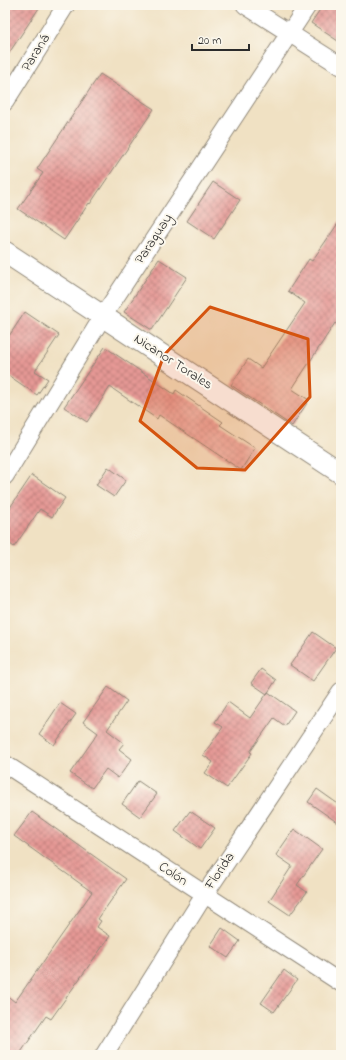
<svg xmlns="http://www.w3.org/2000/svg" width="346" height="1060" font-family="'Indie Flower',sans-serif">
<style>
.building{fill:url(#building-cross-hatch)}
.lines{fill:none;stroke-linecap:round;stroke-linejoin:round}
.minor-casing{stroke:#8e8677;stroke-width:19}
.tertiary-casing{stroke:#8e8677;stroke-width:23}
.minor{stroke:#fff;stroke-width:17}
.tertiary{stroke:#fff;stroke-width:21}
.marked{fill:#d5540f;fill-opacity:0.2;stroke:#d5540f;stroke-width:3;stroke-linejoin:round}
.labels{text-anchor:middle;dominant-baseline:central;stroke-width:4;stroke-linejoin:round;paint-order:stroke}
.street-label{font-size:14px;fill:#2b2b2b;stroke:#fbf7ec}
</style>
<defs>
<pattern id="building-cross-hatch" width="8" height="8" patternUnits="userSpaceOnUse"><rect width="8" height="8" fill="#e59894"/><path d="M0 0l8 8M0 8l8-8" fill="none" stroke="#ba7c79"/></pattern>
</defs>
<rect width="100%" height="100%" fill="#fbf7ec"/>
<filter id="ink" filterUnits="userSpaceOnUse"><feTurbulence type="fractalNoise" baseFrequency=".025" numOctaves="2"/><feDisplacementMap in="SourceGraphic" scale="8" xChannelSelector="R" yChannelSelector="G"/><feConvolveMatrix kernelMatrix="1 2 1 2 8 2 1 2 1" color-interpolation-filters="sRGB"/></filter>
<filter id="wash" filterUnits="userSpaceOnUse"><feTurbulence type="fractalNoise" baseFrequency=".012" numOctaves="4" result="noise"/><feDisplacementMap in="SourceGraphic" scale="16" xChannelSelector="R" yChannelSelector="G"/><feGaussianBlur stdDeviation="0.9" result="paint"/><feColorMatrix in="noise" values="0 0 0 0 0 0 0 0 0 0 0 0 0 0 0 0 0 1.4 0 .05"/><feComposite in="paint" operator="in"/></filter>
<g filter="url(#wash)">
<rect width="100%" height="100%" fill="#f0e1c3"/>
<g id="blocks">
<path class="building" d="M 11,5 L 41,5 L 5,59 L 5,13 Z
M 323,5 L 341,5 L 341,43 L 311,23 Z
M 100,74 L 154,109 L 90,204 L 89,203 L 64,240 L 18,209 L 43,173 L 37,169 Z
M 213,182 L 240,200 L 214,239 L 187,221 Z
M 341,219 L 341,327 L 335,323 L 292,389 L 309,400 L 292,426 L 231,385 L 248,359 L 261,368 L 305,303 L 288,291 L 309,259 L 312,261 Z
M 159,259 L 187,277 L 152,330 L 124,312 Z
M 25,312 L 59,335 L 35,371 L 48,379 L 37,395 L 5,373 L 5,342 Z
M 105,347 L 174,394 L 176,390 L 223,422 L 220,425 L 255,448 L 241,470 L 159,415 L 157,419 L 110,387 L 87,422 L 64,407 Z
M 108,467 L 126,480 L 114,497 L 96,485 Z
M 32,475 L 65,498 L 52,517 L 40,509 L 14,547 L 5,540 L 5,515 Z
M 313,632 L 336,648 L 313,681 L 290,665 Z
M 261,669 L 276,680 L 267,694 L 251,683 Z
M 108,687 L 127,701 L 107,730 L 124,743 L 119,749 L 132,759 L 118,778 L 106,769 L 92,788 L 70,773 L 98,733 L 83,722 Z
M 268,692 L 295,711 L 285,726 L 274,718 L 250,752 L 252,753 L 227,788 L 205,773 L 213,762 L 203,755 L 223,727 L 215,722 L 228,702 L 250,718 Z
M 60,703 L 76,714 L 54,745 L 39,734 Z
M 138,781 L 157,794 L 140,817 L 122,804 Z
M 317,789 L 341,806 L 341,825 L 308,802 Z
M 190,811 L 215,828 L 200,849 L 175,831 Z
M 32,812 L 126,879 L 98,919 L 101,921 L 97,927 L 110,936 L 51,1019 L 46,1016 L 19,1055 L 5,1055 L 5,994 L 15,1002 L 92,892 L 14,836 Z
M 294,829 L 322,849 L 297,885 L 307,892 L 290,915 L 269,901 L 292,866 L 276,855 Z
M 222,928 L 240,941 L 228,958 L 210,946 Z
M 284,970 L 297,980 L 274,1012 L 261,1003 Z"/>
</g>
</g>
<g filter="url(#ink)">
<use href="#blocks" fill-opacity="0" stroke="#8e8677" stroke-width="1"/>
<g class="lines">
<g class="minor-casing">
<path id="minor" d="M 245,5 L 341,66
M 5,102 L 66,5
M 5,476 L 103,316 L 308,5
M 5,764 L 341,983
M 104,1055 L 205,894 L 341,691"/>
</g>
<g class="tertiary-casing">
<path id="tertiary" d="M 5,252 L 341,473"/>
</g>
<use href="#minor" class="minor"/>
<use href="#tertiary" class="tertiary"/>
</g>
</g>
<path class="marked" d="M 210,307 L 308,339 L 310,397 L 245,470 L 197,468 L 140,421 L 164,355 Z"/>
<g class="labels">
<g class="street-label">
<text transform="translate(36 53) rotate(-58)">Paraná</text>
<text transform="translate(154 239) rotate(-57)">Paraguay</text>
<text transform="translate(173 362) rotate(33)">Nicanor Torales</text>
<text transform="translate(220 871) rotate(-56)">Florida</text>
<text transform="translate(173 874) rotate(33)">Colón</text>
</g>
</g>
<rect width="346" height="1060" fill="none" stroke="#fbf7ec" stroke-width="20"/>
<path d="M192 44v6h57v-6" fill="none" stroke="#2b2b2b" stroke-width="2"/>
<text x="198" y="44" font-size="12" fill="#2b2b2b" stroke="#fbf7ec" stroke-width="3" paint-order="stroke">20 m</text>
</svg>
